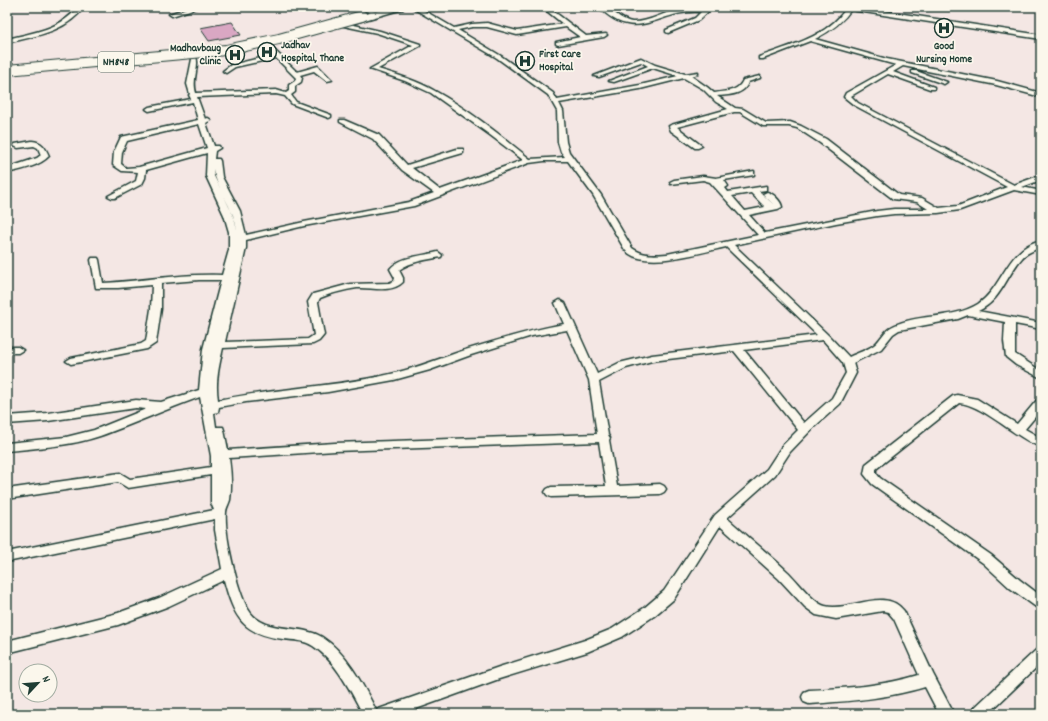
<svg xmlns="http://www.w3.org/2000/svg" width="1048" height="721" font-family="Dekko,sans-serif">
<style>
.building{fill:#d9a7c3;stroke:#1f3d34}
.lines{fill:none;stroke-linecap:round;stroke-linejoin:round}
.minor-casing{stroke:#1f3d34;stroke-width:3}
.major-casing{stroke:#1f3d34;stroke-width:3}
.highway-casing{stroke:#1f3d34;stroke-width:3}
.minor{fill:#fbf7ec;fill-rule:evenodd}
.major{fill:#fbf7ec;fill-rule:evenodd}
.highway{fill:#fbf7ec;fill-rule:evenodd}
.highway-bridge-casing{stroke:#1f3d34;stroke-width:12;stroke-linecap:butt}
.highway-bridge{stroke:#fbf7ec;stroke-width:10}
.labels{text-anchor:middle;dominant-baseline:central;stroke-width:3.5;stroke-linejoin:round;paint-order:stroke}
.far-poi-label{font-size:11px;font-weight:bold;fill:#1f3d34;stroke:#fbf7ec;text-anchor:start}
.shield{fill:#fbf7ec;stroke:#61756b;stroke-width:1}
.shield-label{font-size:12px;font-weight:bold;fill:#1f3d34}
</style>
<rect width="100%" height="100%" fill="#f4e7e4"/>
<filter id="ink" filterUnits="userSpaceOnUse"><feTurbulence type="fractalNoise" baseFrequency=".025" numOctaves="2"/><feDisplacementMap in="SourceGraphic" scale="8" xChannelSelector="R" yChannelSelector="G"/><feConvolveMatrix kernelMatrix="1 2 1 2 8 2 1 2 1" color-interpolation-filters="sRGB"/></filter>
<g filter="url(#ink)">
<path class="building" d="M 232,22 L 241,35 L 209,41 L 200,28 Z"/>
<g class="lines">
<g class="minor-casing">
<path id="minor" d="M 78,7 L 84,7 C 66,32 35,36 7,43 L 7,39 C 32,33 62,29 78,7 Z
M 190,7 L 199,7 L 172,16 L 169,14 Z
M 354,7 L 363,7 L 377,12 L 374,14 Z
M 411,7 L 418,7 L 454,28 L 472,24 L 487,23 L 517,31 L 563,24 L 542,7 L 548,7 L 586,36 L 606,34 L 607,35 L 604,37 L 558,45 L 556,44 L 556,42 L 580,37 L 566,27 L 517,35 L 487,27 L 472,27 L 458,30 L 501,56 L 553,93 L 557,100 L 640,85 L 678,76 L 653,68 L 614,82 L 609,81 L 648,66 L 641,62 L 599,77 L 594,76 L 641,58 L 655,65 L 685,74 L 698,72 L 698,74 L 691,76 L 707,87 L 714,93 C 726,91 738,92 743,80 L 760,76 L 760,78 L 748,82 C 745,95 728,95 717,96 L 735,108 L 743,109 L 766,123 L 790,122 L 801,126 L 826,139 L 899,195 L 922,198 L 939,208 L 958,206 L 1007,187 L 854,105 L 844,97 L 846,93 L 896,65 L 810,41 L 763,59 L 759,59 L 759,57 C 791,45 828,37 847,7 L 853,7 C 843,22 831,31 815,39 L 887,59 L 997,81 L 1041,93 L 1041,97 L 996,85 L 903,66 L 893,72 L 934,87 L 934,89 L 930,89 L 888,74 L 851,96 L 858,103 L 1014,185 L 1041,175 L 1041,180 L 1022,187 L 1041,191 L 1041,195 L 1014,190 L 960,210 L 938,213 L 894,214 L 877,216 L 836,223 L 734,245 L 828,335 L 849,357 C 857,353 867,350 874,345 C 881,340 884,330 893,326 C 919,313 952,320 978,304 C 1004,286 1006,249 1041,240 L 1041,247 C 1035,250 1026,253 1022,258 C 1006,276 1001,301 978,311 L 1041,323 L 1041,329 L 1015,324 L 1015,354 L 1041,371 L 1041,378 L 1016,365 L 1006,357 L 1004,341 L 1005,322 L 968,315 L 958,319 L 899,330 L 893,334 L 881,349 L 853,363 L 856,373 L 840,404 L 814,427 L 790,452 L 775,475 L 727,518 C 747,536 768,553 787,571 C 797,580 813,603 825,606 C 850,612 885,586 904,611 L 933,674 L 954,714 L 939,714 L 925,687 C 884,699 851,701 809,704 L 804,702 L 802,697 L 804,692 L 809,690 C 847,688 883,686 919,675 L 894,619 L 888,612 L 883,611 L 836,619 L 816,615 L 805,607 L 779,579 L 720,526 L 674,599 L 654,616 L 622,637 L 587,652 L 499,679 L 402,714 L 363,714 C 350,690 336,661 313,646 C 304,640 293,640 283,639 C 243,634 234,618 224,580 L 169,606 L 118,625 L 7,653 L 7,641 L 118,613 L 159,598 L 222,569 L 215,530 L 215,519 L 7,562 L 7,552 L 214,510 L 211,503 L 211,475 L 128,488 L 118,482 L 7,499 L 7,489 L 120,473 L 130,479 L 211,467 L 211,456 L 200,397 C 166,409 134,424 100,436 C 70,446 38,448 7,451 L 7,443 L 66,437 L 94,430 L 146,409 L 136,408 L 48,421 L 7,424 L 7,416 L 48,413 L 136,400 L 161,402 L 199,390 L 203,349 L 221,280 L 199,280 L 161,283 L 161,309 L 156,343 L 147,349 L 71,364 L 66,361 L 71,358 L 141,344 L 146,341 L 151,309 L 152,285 L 118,288 L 96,288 L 91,260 L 92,258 L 98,258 L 99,260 L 103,283 C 143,281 182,273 222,275 L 229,250 L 229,232 L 224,215 L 206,176 L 207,153 L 146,170 L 145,178 L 142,184 L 115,198 L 112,198 L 108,196 L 136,181 L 138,172 L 122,171 L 113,165 L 114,152 L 121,137 L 198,120 L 193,102 L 149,111 L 146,109 L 149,107 L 191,99 L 189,95 L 190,94 L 187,84 L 192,59 L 190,51 L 194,51 C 202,66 191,76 196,93 L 276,90 L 286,93 L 289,91 L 289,85 L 295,81 L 296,78 L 276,58 L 235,67 L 226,73 L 223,71 L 231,65 L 273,55 L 263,44 L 266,42 L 297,72 L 318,66 L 332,80 L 327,81 L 314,71 L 300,75 L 302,78 L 301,82 L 295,86 L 295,92 L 291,95 L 296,102 L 331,115 L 331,117 L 329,118 L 292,104 L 285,96 L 276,94 L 197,97 L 205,119 L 208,118 L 211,120 L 206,123 L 214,146 L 219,146 L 220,148 L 215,151 L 214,159 L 219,159 L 220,161 L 222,177 L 240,211 L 246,235 L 304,222 L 409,202 L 434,193 L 402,170 L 373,139 L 340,122 L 340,120 L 344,120 L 379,135 L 407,165 L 457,149 L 463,149 L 463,153 L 412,168 L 440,190 L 523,160 L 490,135 L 431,93 L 405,81 L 370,69 L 413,45 L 377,33 L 339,25 L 338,24 L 341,22 L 380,31 L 420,44 L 420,46 L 378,69 C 398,75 418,81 435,91 C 468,109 500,135 530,159 L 565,157 L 561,152 L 558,142 L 557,111 L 548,95 L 497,58 ZM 684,78 L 703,89 L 716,102 L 728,109 L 671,125 L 669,126 L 671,131 L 695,148 L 698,148 L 702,146 L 677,127 L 734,112 L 740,112 L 763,126 L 789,126 L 797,128 L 820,143 L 893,199 L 917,202 L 928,209 L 894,209 L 877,211 L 765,233 L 749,215 L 778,209 L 782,207 C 781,201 773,193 767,192 L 763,194 L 774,205 L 759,191 L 766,190 L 766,186 L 728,192 L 725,188 L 728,186 L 724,180 L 754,175 L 754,171 L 716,178 L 703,176 L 674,180 L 670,182 L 671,184 L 703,180 L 710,182 L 758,235 L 667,254 C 654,255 643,256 632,248 L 601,195 L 569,152 L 566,142 L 563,111 L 559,103 L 640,89 ZM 199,124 L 207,148 L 139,167 L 126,168 L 121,164 L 122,152 L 127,141 ZM 544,161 L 568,161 L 593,195 L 625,250 C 643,271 702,252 726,247 L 817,335 L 652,355 L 619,363 L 597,374 L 565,303 L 560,300 L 555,303 L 564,324 C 530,330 498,340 465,350 C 441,358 419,367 395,373 C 337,387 276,388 218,400 C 215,382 219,366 223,348 L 313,344 L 319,341 L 324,335 L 318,302 L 320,298 C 332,293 344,290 357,288 C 371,287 391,294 403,282 L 403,278 L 399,270 C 411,261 427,260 441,257 L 442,255 L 438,252 C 423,256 400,256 390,269 L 395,278 L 394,281 L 389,283 L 350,284 L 313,294 L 308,302 L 314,335 L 308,339 L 225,342 L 246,248 L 246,240 L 304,226 L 414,206 L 529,163 ZM 213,169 C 217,189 233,207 237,230 L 233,215 L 214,176 ZM 751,193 L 765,207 L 745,211 L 732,196 ZM 567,330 L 589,380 L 597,434 L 335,443 L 228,450 L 224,430 L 223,427 L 216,427 L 214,413 L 218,412 L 219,407 L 246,402 L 328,392 L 394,380 L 430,370 L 471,355 L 532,336 ZM 823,340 L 843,363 L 846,373 L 832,398 L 804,423 L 744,350 ZM 734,351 L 798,430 L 782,446 L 767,469 L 715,515 L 664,591 L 644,608 L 612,629 L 585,640 L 499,667 L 376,710 C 363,685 347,653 322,637 C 300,623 263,635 248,609 C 237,590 224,534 226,512 C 226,508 229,504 230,500 C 232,486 231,472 229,458 L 335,451 L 599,442 L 606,486 L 551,487 L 547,489 L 545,492 L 547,495 L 551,497 L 660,494 L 664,492 L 666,489 L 664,486 L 660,484 L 617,486 L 609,440 L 610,438 L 608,435 L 599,382 L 626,368 L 652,361 Z
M 599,7 C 612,7 619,20 632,22 C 648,23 662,13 677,10 C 686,8 695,8 704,9 L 707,7 L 713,7 L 699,20 L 668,33 L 666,32 L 666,30 L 695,18 L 701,12 C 660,8 637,46 599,7 Z
M 912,71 L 916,71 L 947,82 L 944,84 L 912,73 Z
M 32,141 C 42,142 45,147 49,156 C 40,166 20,170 7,173 L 7,168 L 37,158 L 41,155 L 38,148 L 34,146 L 18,148 L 14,146 L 15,144 Z
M 7,347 L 18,347 L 23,350 L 18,353 L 7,353 Z
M 957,395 L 977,399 L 1017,424 L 1037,400 L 1041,399 L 1041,410 L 1025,429 L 1041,438 L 1041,447 C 1018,440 982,404 959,403 L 876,469 L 876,473 L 880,478 L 991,555 L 1020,580 L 1041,596 L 1041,609 L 1036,607 L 1010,588 L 983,563 L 872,484 L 864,474 L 866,464 L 953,396 Z
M 1041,648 L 1041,663 L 988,714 L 971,714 L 973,709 L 1036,650 Z"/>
</g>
<g class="major-casing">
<path id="major" d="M 840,7 L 858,7 L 1041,35 L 1041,39 L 844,9 Z"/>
</g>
<g class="highway-casing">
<path id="highway" d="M 391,7 L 404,7 L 403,9 L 347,25 L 343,22 L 344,20 Z"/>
</g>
<use href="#minor" class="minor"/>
<use href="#major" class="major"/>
<use href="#highway" class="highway"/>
<g class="highway-bridge-casing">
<path id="highway-bridge" d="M 7,70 L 226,50 L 279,39 L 362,16"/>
</g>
<use href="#highway-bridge" class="highway-bridge"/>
</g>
</g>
<defs>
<g id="hospital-ring" transform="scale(1)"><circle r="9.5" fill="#fbf7ec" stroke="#1f3d34" stroke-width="1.5"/><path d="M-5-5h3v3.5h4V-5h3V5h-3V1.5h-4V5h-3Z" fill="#1f3d34"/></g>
</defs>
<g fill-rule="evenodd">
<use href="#hospital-ring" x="944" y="28"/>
<use href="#hospital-ring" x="267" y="52"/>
<use href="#hospital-ring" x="235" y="55"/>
<use href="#hospital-ring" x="525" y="61"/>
</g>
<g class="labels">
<g class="far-poi-label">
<text x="281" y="46">Jadhav<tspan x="281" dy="13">Hospital, Thane</tspan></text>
<text x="944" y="47" text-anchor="middle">Good<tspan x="944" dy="13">Nursing Home</tspan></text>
<text x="221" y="49" text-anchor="end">Madhavbaug<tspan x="221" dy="13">Clinic</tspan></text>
<text x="539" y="55">First Care<tspan x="539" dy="13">Hospital</tspan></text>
</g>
<rect class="shield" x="98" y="52" width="36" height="20" rx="3"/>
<g class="shield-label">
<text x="116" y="62">NH848</text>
</g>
</g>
<rect width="1048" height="721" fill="none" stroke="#fbf7ec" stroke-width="24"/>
<rect x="12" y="12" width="1024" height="697" fill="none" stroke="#1f3d34" stroke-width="1.5" filter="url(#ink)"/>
<g transform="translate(38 683) rotate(64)"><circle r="19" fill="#fbf7ec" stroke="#a3ada2"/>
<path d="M0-3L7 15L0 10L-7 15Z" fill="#1f3d34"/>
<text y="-6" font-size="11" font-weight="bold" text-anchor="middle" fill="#1f3d34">N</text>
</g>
</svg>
